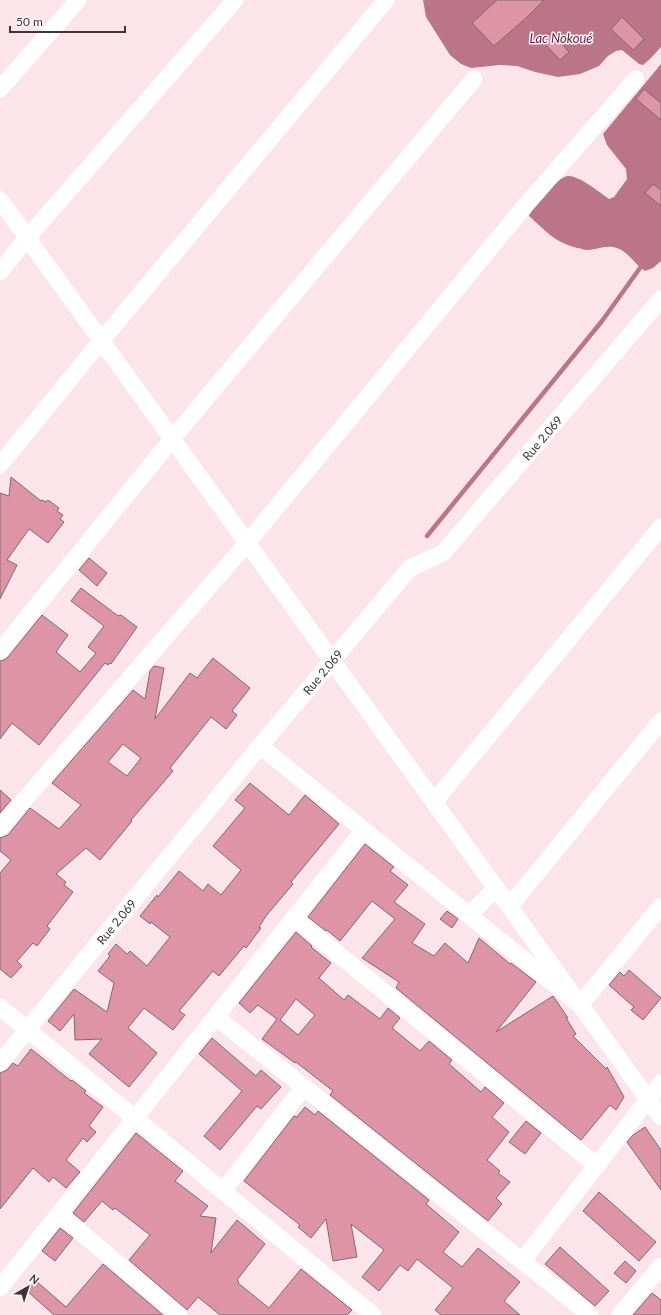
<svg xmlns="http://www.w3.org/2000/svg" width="661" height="1315" font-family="Lato,sans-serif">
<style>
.water{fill:#bb7588}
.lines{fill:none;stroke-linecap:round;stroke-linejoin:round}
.stream{stroke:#bb7588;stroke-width:4.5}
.building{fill:#dc94a6;stroke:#82686e;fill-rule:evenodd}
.minor{stroke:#fff;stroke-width:17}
.labels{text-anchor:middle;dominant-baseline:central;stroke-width:3;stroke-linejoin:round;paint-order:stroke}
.street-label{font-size:12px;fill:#3f3336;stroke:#fdf7f8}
.water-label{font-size:13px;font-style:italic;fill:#6f1b3a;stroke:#fdf7f8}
</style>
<rect width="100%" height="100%" fill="#fce5ea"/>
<path class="water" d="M 423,0 L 661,0 L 661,47 L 651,58 L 643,65 L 639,64 L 622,50 L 616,51 L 608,56 L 599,66 L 580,74 L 558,77 L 535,72 L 517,66 L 500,65 L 471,68 L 461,64 L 450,55 L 426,17 Z
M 661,64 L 661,261 L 653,268 L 645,271 C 635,265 630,253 617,248 C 606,244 597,250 586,250 C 584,250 580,248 577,248 C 554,242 546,231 529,216 L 530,211 C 538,203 559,175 569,176 C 581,177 599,192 609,199 L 614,197 L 627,179 L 626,169 L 607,145 L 603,134 Z"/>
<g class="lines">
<path class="stream" d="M 427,536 L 602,321 L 640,268"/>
</g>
<path class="building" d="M 497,0 L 544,0 L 525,19 L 494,46 L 472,23 Z
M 622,17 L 644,39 L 633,50 L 611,29 Z
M 552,32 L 569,52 L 560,60 L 542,41 Z
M 644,89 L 661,103 L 661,120 L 636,99 Z
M 653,184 L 661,190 L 661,206 L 645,193 Z
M 11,477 L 41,501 L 42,500 L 46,502 L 48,500 L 59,508 L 57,511 L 63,515 L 60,519 L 64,522 L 48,543 L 29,529 L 7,560 L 17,565 L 0,599 L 0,493 L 9,496 Z
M 89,558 L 107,573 L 97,586 L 79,570 Z
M 81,588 L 118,616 L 121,615 L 137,627 L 111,664 L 109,663 L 108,665 L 105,663 L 39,745 L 12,723 L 0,739 L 0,661 L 4,660 L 8,657 L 42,615 L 68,635 L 56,652 L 80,672 L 96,653 L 88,647 L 104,626 L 71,601 Z
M 213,658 L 250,688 L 232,711 L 237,715 L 226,729 L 211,717 L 170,768 L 173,771 L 131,820 L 132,821 L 100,860 L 86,848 L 56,874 L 66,882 L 64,885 L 73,892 L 47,926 L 50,929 L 37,946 L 33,943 L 17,961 L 22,966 L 11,978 L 0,969 L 0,873 L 11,860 L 0,851 L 0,838 L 8,835 L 30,808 L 59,829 L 81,805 L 52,783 L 133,690 L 145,699 L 150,671 L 154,666 L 164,668 L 155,719 L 190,673 L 197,678 ZM 123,744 L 141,758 L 127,776 L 108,762 Z
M 250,783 L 289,815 L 305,795 L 339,824 L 291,882 L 293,884 L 266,916 L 259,927 L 261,928 L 246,948 L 244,946 L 219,976 L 213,971 L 179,1011 L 185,1015 L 173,1030 L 144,1008 L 128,1028 L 157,1053 L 129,1087 L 89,1054 L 102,1039 L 75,1040 L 74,1014 L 60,1031 L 48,1021 L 74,989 L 107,1012 L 114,983 L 98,971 L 110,956 L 108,954 L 116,944 L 127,954 L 130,951 L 147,966 L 170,937 L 151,922 L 150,924 L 140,916 L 157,895 L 158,897 L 179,871 L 203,891 L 208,884 L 221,895 L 241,870 L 213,846 L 245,808 L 235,800 Z
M 0,790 L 11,800 L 0,813 Z
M 365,844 L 394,867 L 390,871 L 408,885 L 394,902 L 425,924 L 412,943 L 434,956 L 445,943 L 468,963 L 479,938 L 510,964 L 511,963 L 536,982 L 496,1032 L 553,996 L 568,1018 L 566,1018 L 576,1034 L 573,1036 L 606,1069 L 607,1067 L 624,1097 L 616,1110 L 610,1105 L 581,1140 L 396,988 L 399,982 L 362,958 L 395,919 L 372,901 L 340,941 L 327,930 L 326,931 L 308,917 Z
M 447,911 L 458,919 L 452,928 L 440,919 Z
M 296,932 L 312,946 L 311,947 L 331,963 L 319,978 L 344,1000 L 348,995 L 380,1019 L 388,1008 L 400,1018 L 392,1028 L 420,1051 L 429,1041 L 452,1060 L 449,1064 L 481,1092 L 485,1087 L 504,1103 L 492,1117 L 509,1132 L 487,1160 L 500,1171 L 498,1173 L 510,1182 L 496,1198 L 502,1204 L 488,1221 L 330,1095 L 333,1091 L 296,1062 L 295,1063 L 262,1039 L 277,1019 L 258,1005 L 250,1013 L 239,1003 ZM 296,999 L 315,1015 L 298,1035 L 280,1020 Z
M 629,970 L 661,998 L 643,1020 L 631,1010 L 634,1007 L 609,985 L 620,972 L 624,976 Z
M 212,1038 L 256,1076 L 261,1070 L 281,1087 L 261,1109 L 257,1106 L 220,1150 L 204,1136 L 242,1091 L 199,1054 Z
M 31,1049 L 71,1081 L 72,1080 L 86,1091 L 84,1093 L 103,1107 L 89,1126 L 96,1132 L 87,1142 L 83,1138 L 66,1160 L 80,1172 L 66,1188 L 53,1177 L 49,1182 L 33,1168 L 0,1209 L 0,1073 L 7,1070 L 13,1063 L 18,1066 Z
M 305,1107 L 315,1115 L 318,1111 L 429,1200 L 426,1204 L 459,1232 L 443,1252 L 462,1267 L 478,1248 L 520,1282 L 504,1301 L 520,1315 L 441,1315 L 435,1310 L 453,1288 L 417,1259 L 408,1271 L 400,1265 L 379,1291 L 362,1277 L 384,1250 L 351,1224 L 357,1257 L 333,1261 L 326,1219 L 311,1238 L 298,1227 L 300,1225 L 244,1181 L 294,1116 L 297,1117 Z
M 526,1121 L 541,1133 L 525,1154 L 509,1142 Z
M 645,1127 L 661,1150 L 661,1190 L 627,1142 L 633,1135 Z
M 136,1133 L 183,1171 L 175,1181 L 208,1206 L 200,1216 L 216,1218 L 211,1253 L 237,1220 L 265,1244 L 237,1280 L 239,1282 L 238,1283 L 269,1308 L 301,1269 L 352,1310 L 347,1315 L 220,1315 L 198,1297 L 187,1310 L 129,1260 L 150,1235 L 115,1208 L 113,1210 L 102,1201 L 84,1222 L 73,1213 Z
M 599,1192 L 656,1242 L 639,1261 L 583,1211 Z
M 60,1228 L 73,1238 L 55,1261 L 42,1251 Z
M 560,1247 L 609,1291 L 595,1306 L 545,1264 Z
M 625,1261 L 636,1271 L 626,1283 L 614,1273 Z
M 103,1264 L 163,1315 L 54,1315 L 26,1290 L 35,1280 L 66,1307 Z
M 652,1293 L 661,1300 L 661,1315 L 633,1315 Z"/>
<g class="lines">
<g class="minor">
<path d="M 0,89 L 78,0"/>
<path d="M 0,200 L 661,1117"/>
<path d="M 0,272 L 27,238 L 235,0"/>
<path d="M 0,465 L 101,341 L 386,0"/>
<path d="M 0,651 L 172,439 L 474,79"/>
<path d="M 260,746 L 580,1005 L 661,906"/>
<path d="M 434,802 L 661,527"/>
<path d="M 0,828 L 247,543 L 525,206 L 636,79"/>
<path d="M 509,907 L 661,721"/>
<path d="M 469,915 L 496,888"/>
<path d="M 294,918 L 597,1166"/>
<path d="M 0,1007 L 373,1315"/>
<path d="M 216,1017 L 590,1315"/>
<path id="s1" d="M 0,1063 L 260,746 L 410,568 L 443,553 L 661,299"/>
<path d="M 223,1191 L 304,1087"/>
<path d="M 59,1214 L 179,1315"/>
<path d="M 523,1260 L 661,1083"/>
<path d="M 0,1288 L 364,830"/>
<path d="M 620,1315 L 661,1266"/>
</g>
</g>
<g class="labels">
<g class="street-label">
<text stroke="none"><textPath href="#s1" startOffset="831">Rue 2.069</textPath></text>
<text stroke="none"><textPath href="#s1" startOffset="507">Rue 2.069</textPath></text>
<text stroke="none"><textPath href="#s1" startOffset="183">Rue 2.069</textPath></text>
</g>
<g class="water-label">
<text x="561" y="38">Lac Nokoué</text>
</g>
</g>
<g transform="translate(28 1287) rotate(39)" stroke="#fdf7f8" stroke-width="3" paint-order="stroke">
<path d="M0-3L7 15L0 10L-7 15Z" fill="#3f3336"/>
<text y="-6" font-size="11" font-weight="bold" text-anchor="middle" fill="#3f3336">N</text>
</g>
<path d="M10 26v6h115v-6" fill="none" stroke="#3f3336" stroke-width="2"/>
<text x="16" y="26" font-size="12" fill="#3f3336" stroke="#fdf7f8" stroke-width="3" paint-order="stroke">50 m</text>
</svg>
